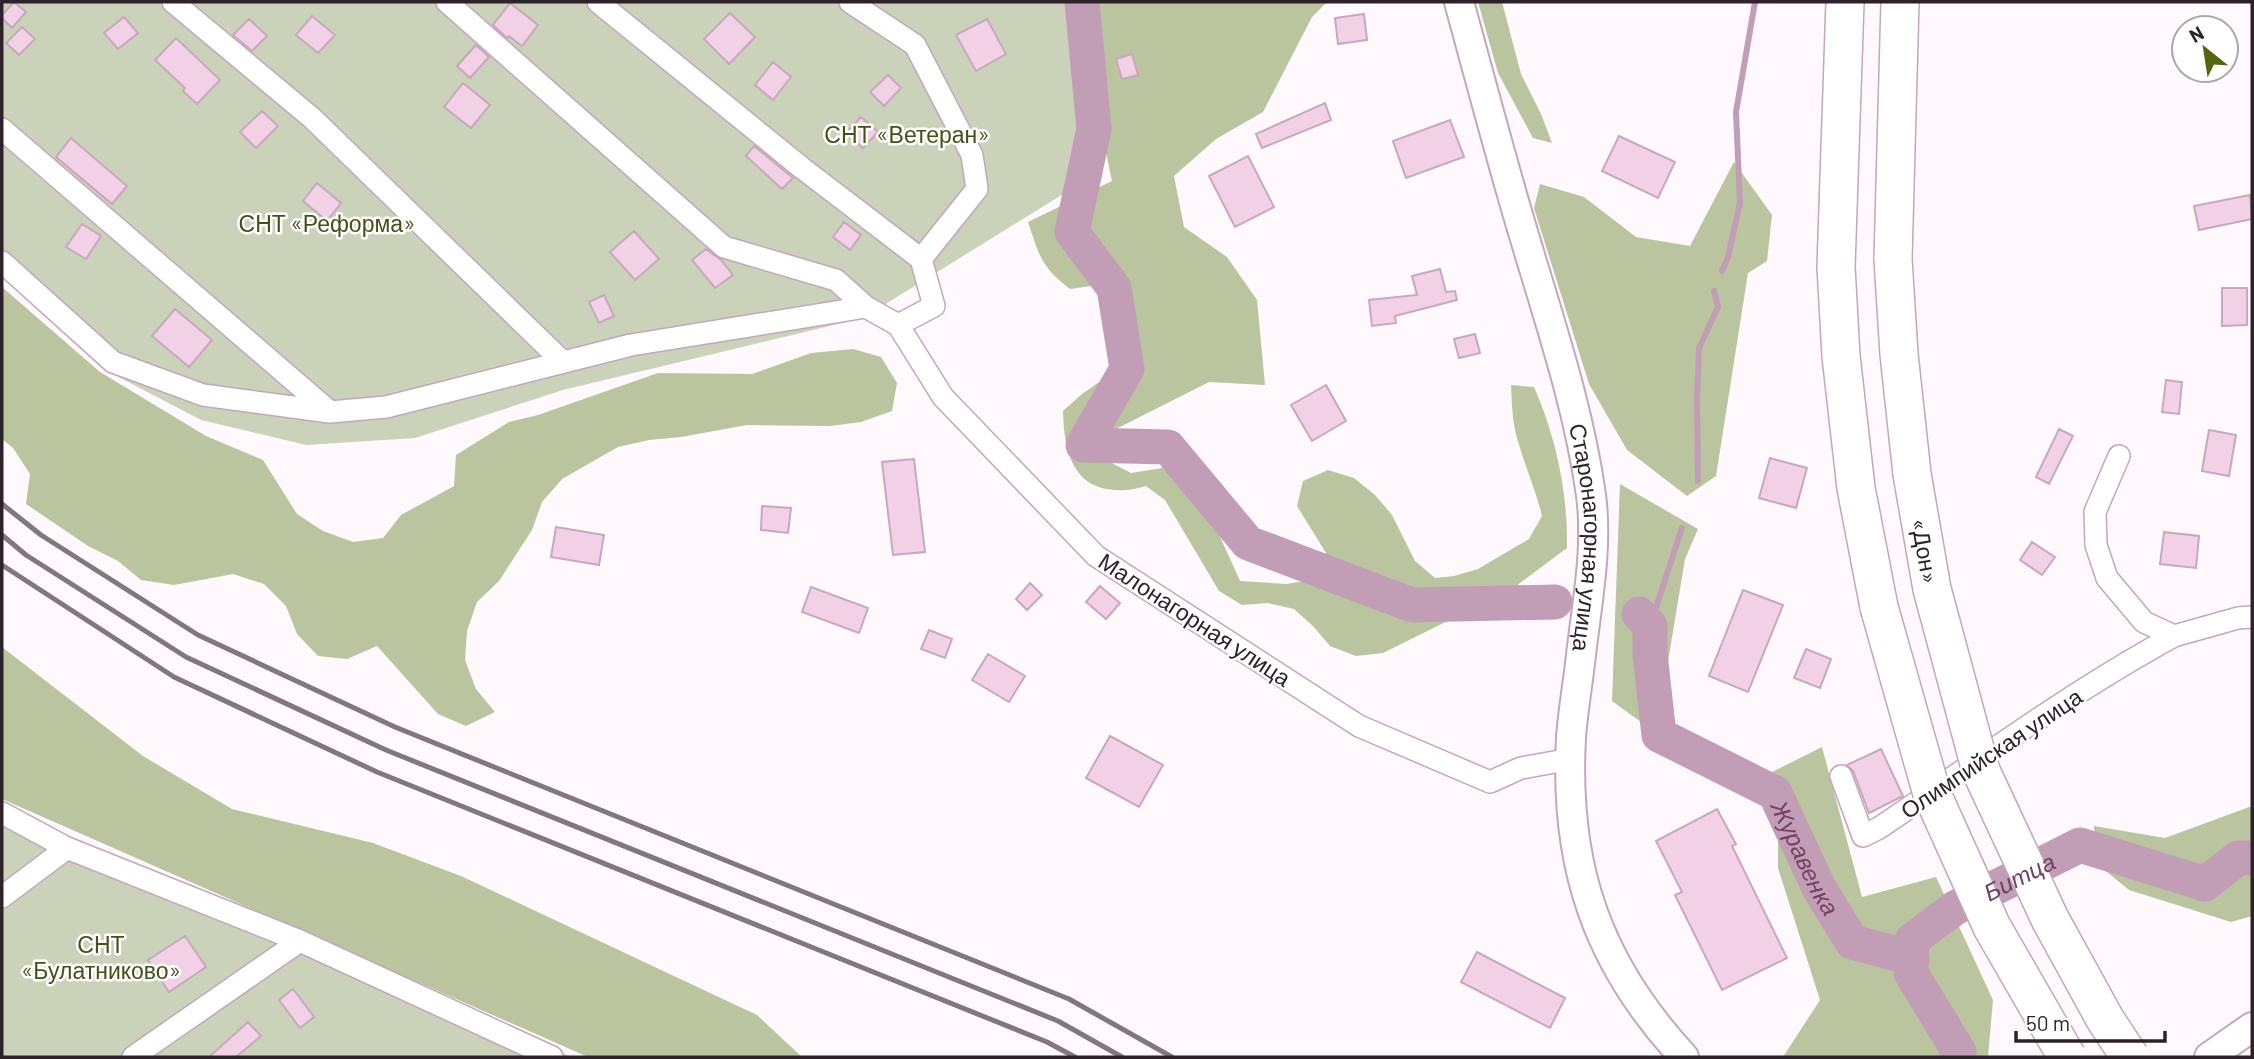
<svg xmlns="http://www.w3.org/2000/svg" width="2254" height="1059" font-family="Barlow,sans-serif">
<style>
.green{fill:#cad2ba}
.forest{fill:#bac59f}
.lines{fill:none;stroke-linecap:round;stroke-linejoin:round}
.stream{stroke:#c29eb6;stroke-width:6}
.river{stroke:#c29eb6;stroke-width:35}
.building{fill:#f2d1e6;stroke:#c7a8bc;stroke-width:2}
.minor-casing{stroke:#c5a6ba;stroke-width:24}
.secondary-casing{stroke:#c5a6ba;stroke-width:32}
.motorway-casing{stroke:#c5a6ba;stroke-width:40}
.minor{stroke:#fff;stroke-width:21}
.secondary{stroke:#fff;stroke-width:28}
.motorway{stroke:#fff;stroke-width:37}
.rail{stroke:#81777d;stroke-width:5}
.motorway-bridge-casing{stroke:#c5a6ba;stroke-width:40;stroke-linecap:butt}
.motorway-bridge{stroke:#fff;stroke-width:37}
.labels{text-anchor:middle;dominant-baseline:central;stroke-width:5;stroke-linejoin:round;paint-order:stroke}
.park-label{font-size:23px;fill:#445116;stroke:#fff}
.street-label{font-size:23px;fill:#2e222a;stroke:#fff}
.water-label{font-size:24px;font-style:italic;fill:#734163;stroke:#fff}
</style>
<rect width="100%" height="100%" fill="#fff8fc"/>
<path class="green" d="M 2,2 L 1065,2 L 1102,170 L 863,318 L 563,390 L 415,438 L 306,445 L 201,420 L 109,372 L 2,276 Z
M 2,806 L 571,1057 L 2,1057 Z"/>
<path class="forest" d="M 1074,2 L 1327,2 L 1312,17 L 1263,112 L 1216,139 L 1174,176 L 1184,227 L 1227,257 L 1257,300 L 1265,385 L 1209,382 L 1112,431 L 1100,457 L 1131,473 L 1169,467 L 1205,510 L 1218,532 L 1240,581 L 1287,584 L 1320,578 L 1326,553 L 1297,506 L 1303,481 L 1328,470 L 1354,478 L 1375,495 L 1392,515 L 1415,561 L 1435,578 L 1454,576 L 1478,569 L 1529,539 L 1542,516 C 1536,490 1525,467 1518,441 C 1512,423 1512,404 1511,385 L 1534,387 C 1556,437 1568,493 1567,548 L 1512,589 L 1383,653 L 1356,656 L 1330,646 L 1313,626 L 1294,609 L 1268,603 L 1242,605 L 1219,591 L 1165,500 L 1146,486 C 1138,488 1128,491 1119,490 C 1072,490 1064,450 1063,411 L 1082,394 L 1105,378 L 1119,355 L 1126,329 L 1120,301 L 1098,285 L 1070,289 C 1041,267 1039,255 1028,222 L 1112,181 Z
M 1478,2 L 1502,2 L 1521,74 L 1541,114 L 1552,143 L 1533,138 L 1498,73 Z
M 1734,162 L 1772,215 L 1767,261 L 1748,273 L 1716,476 L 1687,496 L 1627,450 L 1589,384 L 1534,208 L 1540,184 L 1584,197 L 1636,237 L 1690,246 Z
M 2,287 L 100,372 L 206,436 L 263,460 L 297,514 L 323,531 L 353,542 L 383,538 L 401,515 L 454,486 L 456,455 L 509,422 L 538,415 L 658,373 L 752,374 L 811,353 L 853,349 L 881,357 L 897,383 L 892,411 L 861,422 L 830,426 L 747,425 L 681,437 L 649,440 L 618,447 L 562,479 L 542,502 L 532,530 L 499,581 L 477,602 L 467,631 L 465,660 L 476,689 L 495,712 L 466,726 L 438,714 L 377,646 L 347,659 L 318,656 L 297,634 L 286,606 L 264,584 L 233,574 L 174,585 L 141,580 L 118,561 L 88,546 L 26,504 L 30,474 L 13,448 L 2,439 Z
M 1620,484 L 1698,529 L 1685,559 L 1663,692 L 1641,722 L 1612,701 Z
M 2,647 L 143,756 L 232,809 L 373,843 L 461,876 L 757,1015 L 802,1057 L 588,1057 L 2,799 Z
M 1822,747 L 1862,897 L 1936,877 L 1993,1000 L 1988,1057 L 1783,1057 L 1820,1000 L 1778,868 L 1778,823 L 1770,773 Z
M 2252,806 L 2252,916 L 2231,922 L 2129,890 L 2096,863 L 2094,826 L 2165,838 Z"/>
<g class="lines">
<path class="stream" d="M 1722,271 L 1728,257 L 1740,203 L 1736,112 L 1755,2
M 1698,481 L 1697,398 L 1699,348 L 1718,307 L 1714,291
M 1650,626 L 1682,528"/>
<g class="river">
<path d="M 1082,2 L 1094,129 L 1072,232 L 1114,288 L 1127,369 L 1083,445 L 1168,447 L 1248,543 L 1412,605 L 1555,602"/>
<path id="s1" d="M 1639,614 L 1650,626 L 1650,654 L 1659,735 L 1775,793 L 1819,888 L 1852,942 L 1912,958"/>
<path id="s2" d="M 1957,1057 L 1959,1052 L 1911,973 L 1912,940 L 1955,908 L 2080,845 L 2205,884 L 2238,858 L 2252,858"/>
</g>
</g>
<path class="building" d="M 14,2 L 26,12 L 12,28 L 2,18 L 2,15 Z
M 510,3 L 538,25 L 522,46 L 509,36 L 507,38 L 493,25 Z
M 730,13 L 755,37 L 729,64 L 704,39 Z
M 1364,14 L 1367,40 L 1338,44 L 1335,18 Z
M 312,16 L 335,35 L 318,53 L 296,35 Z
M 124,17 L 138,33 L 118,49 L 104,33 Z
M 249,19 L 267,36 L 252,51 L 233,35 Z
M 987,19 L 1006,54 L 976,71 L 956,35 Z
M 22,27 L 35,39 L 19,55 L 6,43 Z
M 176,38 L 220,80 L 197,104 L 183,91 L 185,88 L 155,60 Z
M 476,45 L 489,57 L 470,78 L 457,66 Z
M 1132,54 L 1138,75 L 1122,79 L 1116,59 Z
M 773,62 L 791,77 L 773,100 L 755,85 Z
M 888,75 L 901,88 L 884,106 L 870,92 Z
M 463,83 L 490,105 L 471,128 L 444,107 Z
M 1325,103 L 1331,120 L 1262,148 L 1256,134 Z
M 262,111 L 278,126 L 256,148 L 240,132 Z
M 861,117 L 878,132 L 863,148 L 846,133 Z
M 1450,120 L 1464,157 L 1406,178 L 1393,141 Z
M 1619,136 L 1675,162 L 1658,198 L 1602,171 Z
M 71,138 L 127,186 L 112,204 L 56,157 Z
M 754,146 L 793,178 L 782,189 L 746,156 Z
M 1248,156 L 1274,207 L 1235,227 L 1209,176 Z
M 317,183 L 341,203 L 327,221 L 303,201 Z
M 2250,195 L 2252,219 L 2199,230 L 2194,206 Z
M 844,222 L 861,235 L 850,250 L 833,237 Z
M 82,224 L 101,236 L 86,259 L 66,247 Z
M 634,231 L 659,259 L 635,280 L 610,252 Z
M 706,249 L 721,260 L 733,275 L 715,288 L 692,260 Z
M 1440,269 L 1446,292 L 1455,291 L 1457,300 L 1395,316 L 1396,323 L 1372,326 L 1369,300 L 1417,295 L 1412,276 Z
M 2222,288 L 2247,288 L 2247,325 L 2222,326 Z
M 604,295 L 614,316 L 599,323 L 589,302 Z
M 175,309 L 212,340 L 189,367 L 152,336 Z
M 1475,334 L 1480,353 L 1459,358 L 1454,339 Z
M 2166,380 L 2182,382 L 2179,414 L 2162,412 Z
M 1326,385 L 1346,421 L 1312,441 L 1291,405 Z
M 2059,429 L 2073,436 L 2049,484 L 2036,477 Z
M 2209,430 L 2236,435 L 2229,476 L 2202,471 Z
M 1770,458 L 1807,468 L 1796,508 L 1759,498 Z
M 914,459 L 925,552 L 893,555 L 882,462 Z
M 762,506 L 791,508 L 788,533 L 761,530 Z
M 556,527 L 604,535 L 599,565 L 551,557 Z
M 2164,532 L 2199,536 L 2196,568 L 2160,564 Z
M 2032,542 L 2055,557 L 2042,575 L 2020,560 Z
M 1030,583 L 1042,595 L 1027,610 L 1016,599 Z
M 1100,586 L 1120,603 L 1106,619 L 1086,602 Z
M 811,587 L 868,608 L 859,633 L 802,612 Z
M 1743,590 L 1783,605 L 1748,692 L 1709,676 Z
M 929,630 L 952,639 L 945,658 L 921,649 Z
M 1806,649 L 1831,659 L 1820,688 L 1794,678 Z
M 988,654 L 1025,676 L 1009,702 L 972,680 Z
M 1110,736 L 1163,765 L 1139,807 L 1086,778 Z
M 1881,749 L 1903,796 L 1869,813 L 1853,771 L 1847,765 Z
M 1717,809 L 1736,844 L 1732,846 L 1787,958 L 1722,990 L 1675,895 L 1682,892 L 1656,841 Z
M 185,936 L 206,967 L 169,992 L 148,960 Z
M 1477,952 L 1565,998 L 1550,1028 L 1461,982 Z
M 293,989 L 314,1017 L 300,1028 L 279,1000 Z
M 248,1022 L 261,1036 L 236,1057 L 209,1057 Z"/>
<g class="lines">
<g class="minor-casing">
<path id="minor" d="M 173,2 L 312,118 L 563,362
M 447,2 L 724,247 L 836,280 L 866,307
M 598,2 L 802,168 L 921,259 L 934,306 L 898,325
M 850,2 L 915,45 L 972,155 L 977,189 L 921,259
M 2,129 L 330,412
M 2,262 L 113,362 L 203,395 L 330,412 L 386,407 L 631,345 L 866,307 L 898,325 L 943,397 L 1096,556 L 1359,726 L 1490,782 L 1521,768 L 1571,759
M 2119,456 L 2095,512 L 2096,545 L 2107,578 L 2144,622 L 2174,636 L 2238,618 L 2252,617
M 1841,776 L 1863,836 L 1879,828 C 1975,763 2071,692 2174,636
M 2,813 L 67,848 L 300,941 L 552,1057
M 2,897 L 67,848
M 133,1057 L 300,941"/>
</g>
<g class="secondary-casing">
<g id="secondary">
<path id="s3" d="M 1459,2 C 1481,82 1502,163 1526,242 C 1551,326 1579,409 1591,495 C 1598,548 1587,602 1581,655 C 1578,683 1573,710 1571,738 C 1564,866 1597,963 1684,1057"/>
<path d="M 2209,1057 L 2252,1027"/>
</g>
</g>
<g class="motorway-casing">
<path id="motorway" d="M 1845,2 L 1836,267 L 1841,356 L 1856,488 L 1879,607
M 1893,259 L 1900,2"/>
</g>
<use href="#minor" class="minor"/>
<use href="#secondary" class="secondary"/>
<use href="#motorway" class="motorway"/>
<path class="rail" d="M 2,504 L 41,535 L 198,635 L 395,727 L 1069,999 L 1172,1057
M 2,535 L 26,555 L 186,657 L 386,750 L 1058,1021 L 1122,1057
M 2,565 L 174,677 L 377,772 L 1047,1042 L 1075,1057"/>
<g class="motorway-bridge-casing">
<g id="motorway-bridge">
<path id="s4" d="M 1893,259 L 1899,354 L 1912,474 L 1932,589 L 1981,771 L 2050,919 L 2105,1019 L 2130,1057"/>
<path d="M 1879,607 L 1932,794 L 1992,927 L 2067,1057"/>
</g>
</g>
<use href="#motorway-bridge" class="motorway-bridge"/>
</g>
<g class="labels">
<g class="park-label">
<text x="907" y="134">СНТ «Ветеран»</text>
<text x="327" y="223">СНТ «Реформа»</text>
<text x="101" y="944">СНТ<tspan x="101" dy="26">«Булатниково»</tspan></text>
</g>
<g class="street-label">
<text stroke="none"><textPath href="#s3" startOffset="553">Старонагорная улица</textPath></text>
<text stroke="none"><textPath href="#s4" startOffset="294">«Дон»</textPath></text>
<text transform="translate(1195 619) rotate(33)">Малонагорная улица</text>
<text transform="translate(1991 753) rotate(-34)">Олимпийская улица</text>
</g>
<g class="water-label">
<text stroke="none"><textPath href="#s1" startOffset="327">Журавенка</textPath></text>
<text stroke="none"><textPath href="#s2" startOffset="256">Битца</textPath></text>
</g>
</g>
<rect width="2254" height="1059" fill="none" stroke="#2e222a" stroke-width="7"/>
<g transform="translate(2205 49) rotate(330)"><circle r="33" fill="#ffffff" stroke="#aba7aa" stroke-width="2"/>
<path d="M0-5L12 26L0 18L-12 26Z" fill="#556610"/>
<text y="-10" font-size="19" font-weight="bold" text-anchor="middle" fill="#2e222a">N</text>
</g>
<path d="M2016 1031v10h149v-10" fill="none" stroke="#2e222a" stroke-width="3.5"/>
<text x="2026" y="1031" font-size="21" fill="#2e222a" stroke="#ffffff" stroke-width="5" paint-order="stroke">50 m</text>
</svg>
